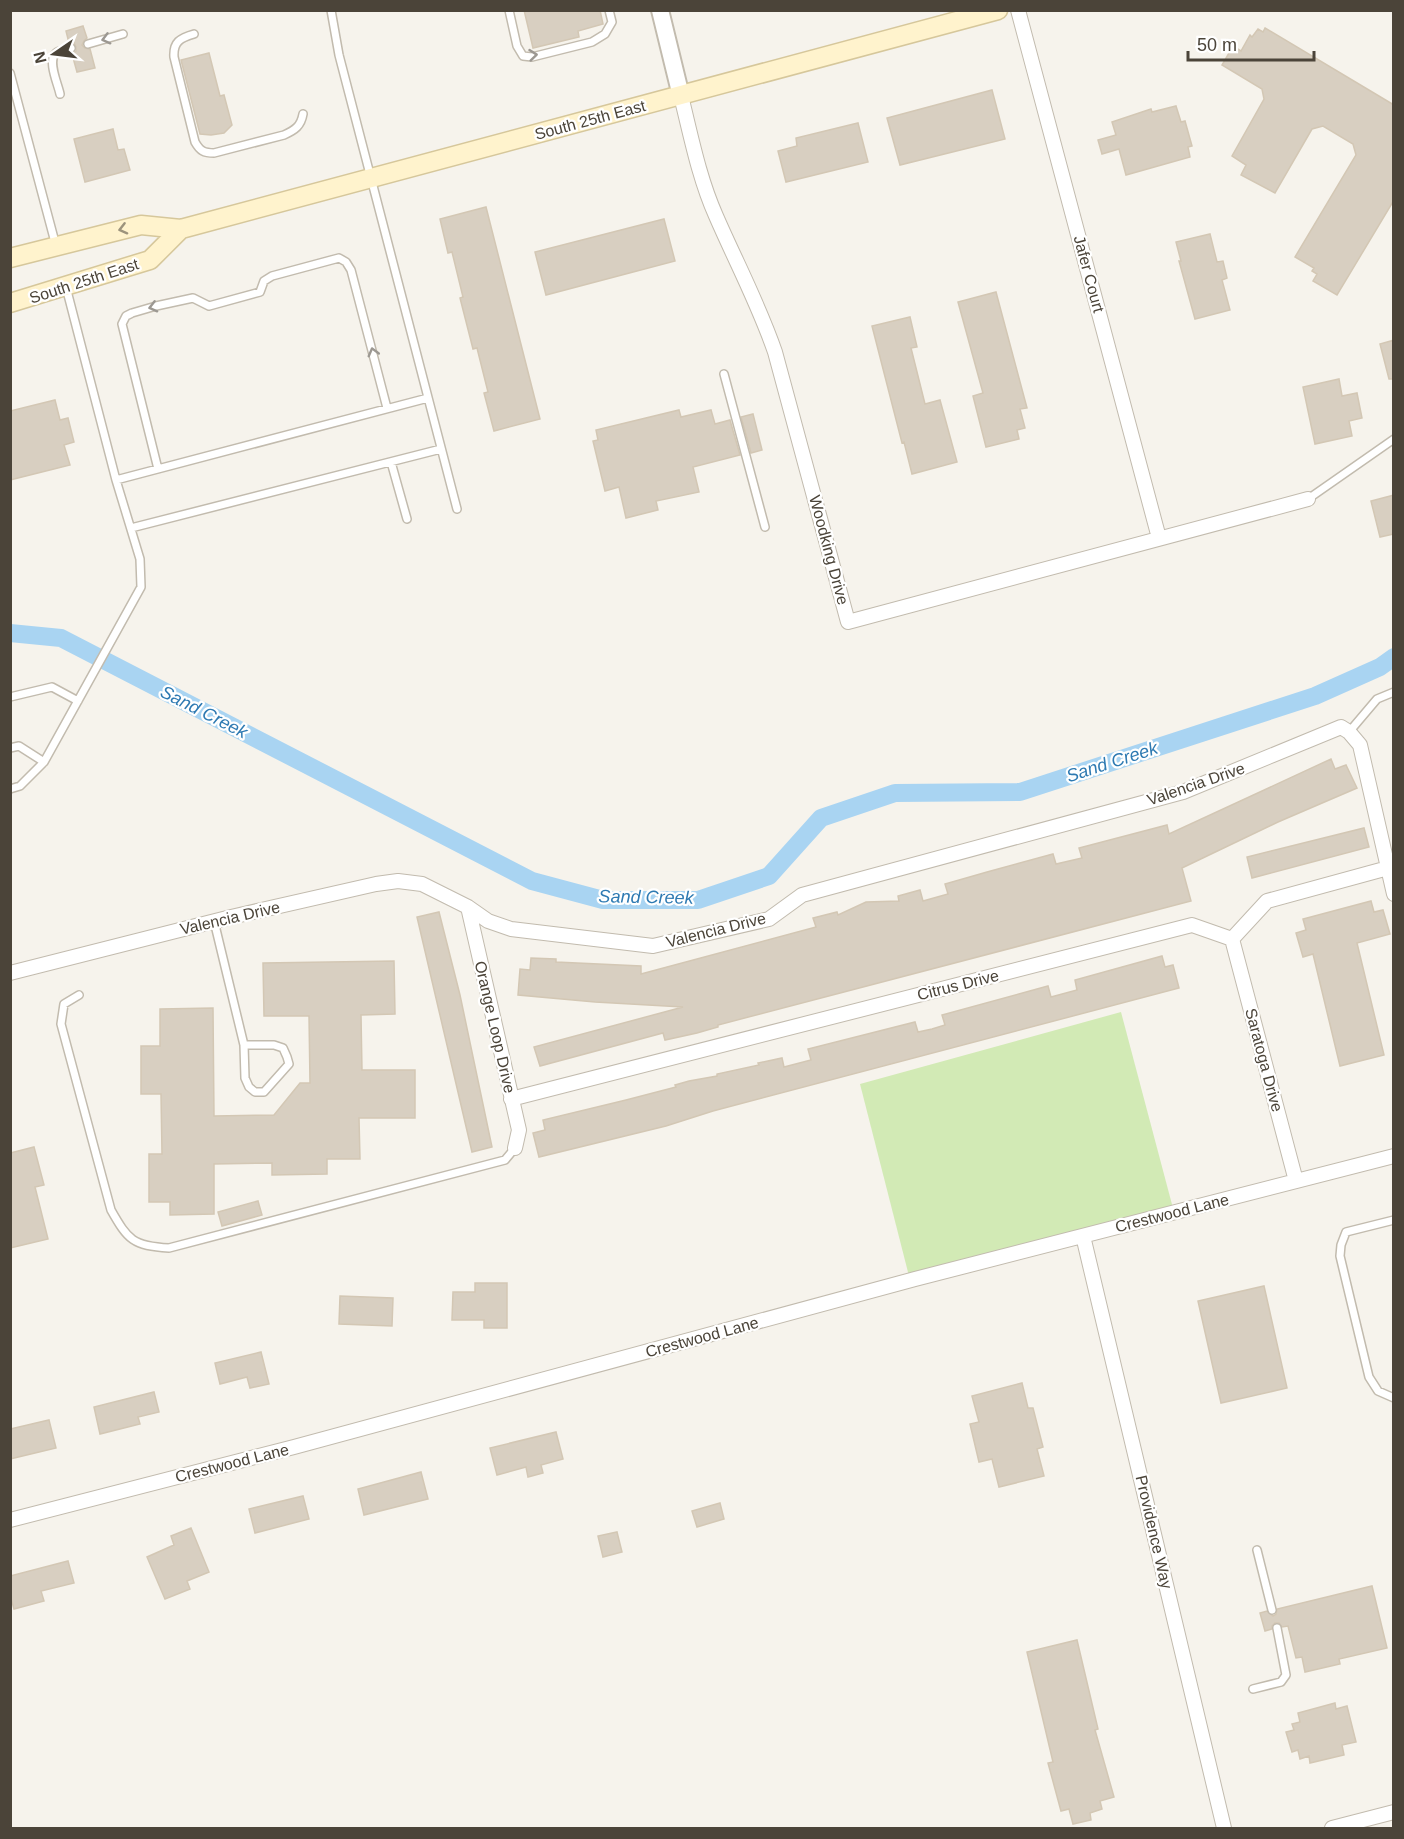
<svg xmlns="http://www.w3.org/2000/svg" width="1404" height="1839" font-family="Helvetica,sans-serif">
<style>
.green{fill:#d2eab5}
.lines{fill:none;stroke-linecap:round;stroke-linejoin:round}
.canal{stroke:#a9d4f2;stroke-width:18}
.building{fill:#d8cfc1;stroke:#d3c7b4;stroke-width:1.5}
.service-casing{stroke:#c2bbae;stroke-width:10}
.minor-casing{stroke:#c2bbae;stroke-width:16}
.tertiary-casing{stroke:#c2bbae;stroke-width:20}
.secondary-casing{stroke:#d6c79b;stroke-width:21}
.service{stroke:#fff;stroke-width:7}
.minor{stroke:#fff;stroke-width:14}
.tertiary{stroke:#fff;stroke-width:16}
.secondary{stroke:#fff3cd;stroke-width:18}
.oneway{stroke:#9c9892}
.oneway2{stroke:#9c937c}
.labels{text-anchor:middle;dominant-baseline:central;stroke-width:4.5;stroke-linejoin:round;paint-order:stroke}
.street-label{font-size:16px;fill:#4b4439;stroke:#fff}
.water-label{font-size:18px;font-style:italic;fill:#2e7ab2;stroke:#fff}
</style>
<rect width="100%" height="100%" fill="#f6f3ec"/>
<path class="green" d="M 1121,1012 L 1174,1212 L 910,1280 L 860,1084 Z"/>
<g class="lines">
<path class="canal" d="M 10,633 L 61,638 L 532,881 L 603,900 L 698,900 L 769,876 L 821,818 L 895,793 L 1020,792 L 1315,696 L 1380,667 L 1394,657"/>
</g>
<path class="building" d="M 524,10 L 600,10 L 603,24 L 578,31 L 579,37 L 533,48 Z
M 83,26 L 87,38 L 84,41 L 82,45 L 85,48 L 90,49 L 95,68 L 77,72 L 72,54 L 76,51 L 76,47 L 74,43 L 69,43 L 66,31 Z
M 1265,28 L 1394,105 L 1394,200 L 1337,295 L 1313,281 L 1317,274 L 1312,271 L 1314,268 L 1295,257 L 1356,155 L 1353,144 L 1323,126 L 1312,129 L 1275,193 L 1241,175 L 1246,165 L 1232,156 L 1264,99 L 1262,89 L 1222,65 L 1233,46 L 1241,51 L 1250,35 L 1252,37 L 1258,29 L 1263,32 Z
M 209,53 L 220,96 L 224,95 L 232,125 L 224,133 L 211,135 L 200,134 L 181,60 Z
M 992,90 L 1005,139 L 900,165 L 887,118 Z
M 1176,106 L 1181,122 L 1185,121 L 1192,146 L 1188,147 L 1190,157 L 1126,175 L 1119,149 L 1102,154 L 1098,140 L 1116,135 L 1112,122 L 1151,109 L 1152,112 Z
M 858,123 L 868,162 L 786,182 L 778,151 L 797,146 L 796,138 Z
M 113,129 L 118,150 L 124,149 L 130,170 L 85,182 L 74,139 Z
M 486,207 L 540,419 L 494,431 L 484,393 L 488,392 L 477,348 L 473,349 L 460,298 L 463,297 L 452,252 L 448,253 L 440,219 Z
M 664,219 L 675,261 L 546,295 L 535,252 Z
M 1210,234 L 1217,262 L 1223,261 L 1227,278 L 1222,280 L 1230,310 L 1195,319 L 1179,261 L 1181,261 L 1176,242 Z
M 996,292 L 1027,408 L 1020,409 L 1025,428 L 1017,430 L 1019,439 L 986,447 L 973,396 L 983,393 L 958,302 Z
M 910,317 L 917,347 L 911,348 L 925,404 L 940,400 L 957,462 L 912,474 L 904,442 L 902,443 L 872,326 Z
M 1394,340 L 1394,379 L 1389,379 L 1380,344 Z
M 1339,379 L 1342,396 L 1357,393 L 1362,418 L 1349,421 L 1352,436 L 1315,444 L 1303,387 Z
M 55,400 L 60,420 L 68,418 L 74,442 L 64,445 L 70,465 L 10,480 L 10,411 Z
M 679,410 L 681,417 L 711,410 L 715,424 L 730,420 L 740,455 L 693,467 L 699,492 L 656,501 L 658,510 L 626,518 L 619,487 L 605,491 L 593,441 L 598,440 L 596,430 Z
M 753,414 L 762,450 L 751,453 L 741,417 Z
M 1394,495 L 1394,534 L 1380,537 L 1371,501 Z
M 1331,759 L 1335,769 L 1346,765 L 1357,788 L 1278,822 L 1182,868 L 1191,901 L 718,1025 L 718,1027 L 697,1033 L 665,1040 L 663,1033 L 540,1066 L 534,1047 L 683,1007 L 595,1002 L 518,995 L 520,969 L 530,970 L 531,958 L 556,959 L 556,962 L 641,966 L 641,974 L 816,927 L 813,918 L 837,912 L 838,915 L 866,902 L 899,901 L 898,896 L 920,890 L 923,901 L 948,894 L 945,884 L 987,872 L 1053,854 L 1056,864 L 1082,858 L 1079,848 L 1167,825 L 1169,834 Z
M 1364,828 L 1369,847 L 1252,878 L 1247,857 Z
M 1371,901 L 1374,912 L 1383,910 L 1390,934 L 1357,943 L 1384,1055 L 1340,1066 L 1313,954 L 1303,957 L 1296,933 L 1306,930 L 1303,919 Z
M 439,912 L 460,995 L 492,1147 L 472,1152 L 417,917 Z
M 1162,956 L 1165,967 L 1173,965 L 1179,988 L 713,1111 L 666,1126 L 539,1157 L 533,1133 L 545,1130 L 543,1120 L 626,1100 L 676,1087 L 675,1085 L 689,1081 L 717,1076 L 717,1074 L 759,1065 L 758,1063 L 782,1058 L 784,1067 L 811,1060 L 808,1049 L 915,1022 L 918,1032 L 932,1029 L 945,1025 L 942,1015 L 1048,986 L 1051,997 L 1077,990 L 1075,980 Z
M 394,961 L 395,1014 L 361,1015 L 362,1070 L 415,1070 L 415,1118 L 359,1118 L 360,1159 L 327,1159 L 327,1174 L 272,1175 L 272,1163 L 214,1164 L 214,1214 L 170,1215 L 170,1202 L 149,1202 L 149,1154 L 162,1154 L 161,1094 L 141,1094 L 141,1046 L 160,1046 L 160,1009 L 213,1008 L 214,1116 L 274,1115 L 300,1083 L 310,1083 L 309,1016 L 264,1016 L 263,963 Z
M 34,1147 L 44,1185 L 35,1187 L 48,1239 L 10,1248 L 10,1153 Z
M 258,1201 L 262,1215 L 222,1226 L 218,1212 Z
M 475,1283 L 507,1283 L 507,1328 L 484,1328 L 484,1320 L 452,1320 L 453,1292 L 475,1292 Z
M 1264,1286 L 1287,1388 L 1221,1403 L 1198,1301 Z
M 340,1296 L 393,1298 L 392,1326 L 339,1324 Z
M 261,1352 L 269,1384 L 250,1388 L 247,1377 L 220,1384 L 215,1363 Z
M 1022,1383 L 1028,1408 L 1033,1408 L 1043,1447 L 1037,1449 L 1044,1476 L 999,1487 L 992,1459 L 979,1462 L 970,1424 L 979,1422 L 972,1396 Z
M 154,1392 L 159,1412 L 138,1417 L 140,1424 L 100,1434 L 94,1407 Z
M 49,1420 L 56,1448 L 10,1459 L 10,1429 Z
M 556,1432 L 563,1459 L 541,1465 L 543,1473 L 528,1477 L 526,1467 L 497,1475 L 490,1448 Z
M 421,1472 L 428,1499 L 364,1515 L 358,1489 Z
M 303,1496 L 309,1519 L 255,1533 L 249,1509 Z
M 720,1503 L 724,1519 L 697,1527 L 692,1511 Z
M 191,1528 L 209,1572 L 187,1581 L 190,1589 L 165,1599 L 147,1557 L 174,1545 L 171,1536 Z
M 617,1532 L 622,1552 L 603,1557 L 598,1536 Z
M 68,1561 L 74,1583 L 41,1591 L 44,1601 L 14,1609 L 10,1595 L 10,1576 Z
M 1372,1586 L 1387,1648 L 1339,1659 L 1340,1664 L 1305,1672 L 1302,1657 L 1296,1658 L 1288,1626 L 1282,1627 L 1279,1623 L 1275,1623 L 1272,1626 L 1272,1629 L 1265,1631 L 1260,1613 L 1267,1611 L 1273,1616 L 1276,1614 L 1277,1609 Z
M 1077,1640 L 1098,1729 L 1095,1730 L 1114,1797 L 1100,1801 L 1102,1809 L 1090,1813 L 1091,1820 L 1073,1824 L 1069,1809 L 1061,1811 L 1048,1763 L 1053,1762 L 1027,1652 Z
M 1335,1703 L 1336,1709 L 1347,1706 L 1356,1742 L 1342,1745 L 1344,1755 L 1310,1763 L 1309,1756 L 1300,1759 L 1298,1750 L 1292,1752 L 1286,1732 L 1294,1730 L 1292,1724 L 1300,1722 L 1298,1713 Z"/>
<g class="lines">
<g class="service-casing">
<path id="service" d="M 331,10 L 339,55 L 457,509
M 509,10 L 517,46 L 523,56 L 532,57 L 592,42 L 605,34 L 612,22 L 609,10
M 194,34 C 180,38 173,42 174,57 L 195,142 C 200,151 204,153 214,153 L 284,135 C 295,130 301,126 303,114
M 88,44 L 123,34
M 10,73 L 56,246
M 60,94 C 58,84 47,61 56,53 C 59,50 66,50 71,48
M 724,374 L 765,527
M 391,462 L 407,519
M 158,469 L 122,324 L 126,316 L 132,313 L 156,306 L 193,298 L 209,306 L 260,292 L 264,281 L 272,276 L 339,258 L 346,262 L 351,270 L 387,408
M 116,480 L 428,398
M 1308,499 L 1394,439
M 131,528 L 441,449
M 10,697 L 52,687 L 78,701
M 1349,732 L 1377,699 L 1394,692
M 10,748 L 19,746 L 44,762
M 10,789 L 20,786 L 44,762 L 141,587 L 140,559 L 116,480 L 66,287
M 214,921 L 244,1045 L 245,1078 L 249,1087 L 255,1092 L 264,1092 L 289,1064 L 287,1057 L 283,1048 L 274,1045 L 244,1045
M 79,995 L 64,1004 L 61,1024 L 111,1210 C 128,1240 133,1246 169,1248 L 505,1160 L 515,1148
M 1394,1220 L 1346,1232 L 1341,1245 L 1340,1256 L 1369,1377 L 1378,1391 L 1394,1398
M 1257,1550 L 1272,1610
M 1253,1689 L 1281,1682 L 1286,1675 L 1277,1628"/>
</g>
<g class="minor-casing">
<path id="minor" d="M 1018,10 L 1159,538
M 681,96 C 691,136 699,178 716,216 C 736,262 759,305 775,352 L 848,622 L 1308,499
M 468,907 L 519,1130 L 515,1148
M 1232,939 L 1296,1181
M 10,973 L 231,917 L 376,884 L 398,881 L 422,884 L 468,907 L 488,921 L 511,929 L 653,946 L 769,919 L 802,895 L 1183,792 L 1341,727 L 1349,732 L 1360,745 L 1394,894
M 511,1099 L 1192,925 L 1232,939 L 1267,901 L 1388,868
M 1083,1236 L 1224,1828
M 10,1520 L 294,1447 L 915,1279 L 1394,1156
M 1332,1828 L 1394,1812"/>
</g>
<g class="tertiary-casing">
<path id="tertiary" d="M 660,10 L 681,96"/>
</g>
<g class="secondary-casing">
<path id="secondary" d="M 10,258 L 141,225 L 181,229 L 998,10
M 10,303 L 150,260 L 181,229"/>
</g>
<use href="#service" class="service"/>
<use href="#minor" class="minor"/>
<use href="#tertiary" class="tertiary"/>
<use href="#secondary" class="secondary"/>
</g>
<defs><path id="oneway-chevron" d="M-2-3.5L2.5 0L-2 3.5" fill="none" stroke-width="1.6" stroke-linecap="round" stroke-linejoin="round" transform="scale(1.5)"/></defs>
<g class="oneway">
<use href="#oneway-chevron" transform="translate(106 39) rotate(165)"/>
<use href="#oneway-chevron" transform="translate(533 55) rotate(-6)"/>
<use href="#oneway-chevron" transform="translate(153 307) rotate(166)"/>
<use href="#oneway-chevron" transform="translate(373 352) rotate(-105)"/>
</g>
<use class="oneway2" href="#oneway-chevron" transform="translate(123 229) rotate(166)"/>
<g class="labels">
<g class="street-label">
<text transform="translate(590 120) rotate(-15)">South 25th East</text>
<text transform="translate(1089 274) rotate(75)">Jafer Court</text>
<text transform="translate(84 281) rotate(-18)">South 25th East</text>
<text transform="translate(829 550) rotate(75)">Woodking Drive</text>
<text transform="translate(1196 784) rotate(-19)">Valencia Drive</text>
<text transform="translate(230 918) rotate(-13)">Valencia Drive</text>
<text transform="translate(716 930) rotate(-14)">Valencia Drive</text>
<text transform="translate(958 985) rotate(-14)">Citrus Drive</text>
<text transform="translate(495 1027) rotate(77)">Orange Loop Drive</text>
<text transform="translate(1264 1060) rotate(75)">Saratoga Drive</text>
<text transform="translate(1172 1213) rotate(-14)">Crestwood Lane</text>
<text transform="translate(702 1337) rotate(-15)">Crestwood Lane</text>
<text transform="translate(232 1463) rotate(-14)">Crestwood Lane</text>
<text transform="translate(1154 1532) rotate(77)">Providence Way</text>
</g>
<g class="water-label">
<text transform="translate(204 712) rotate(27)">Sand Creek</text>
<text transform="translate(1112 762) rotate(-18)">Sand Creek</text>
<text transform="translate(646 897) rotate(1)">Sand Creek</text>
</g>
</g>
<rect width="1404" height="1839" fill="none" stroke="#4b4439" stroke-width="24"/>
<g transform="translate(54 54) rotate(256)" stroke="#ffffff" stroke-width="4.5" paint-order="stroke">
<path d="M0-4.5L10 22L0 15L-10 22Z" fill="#4b4439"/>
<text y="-9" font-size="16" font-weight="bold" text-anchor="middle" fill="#4b4439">N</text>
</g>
<path d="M1188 51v9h126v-9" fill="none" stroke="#4b4439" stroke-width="3"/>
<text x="1197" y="51" font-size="18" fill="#4b4439" stroke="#ffffff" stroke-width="4.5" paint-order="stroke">50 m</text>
</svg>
